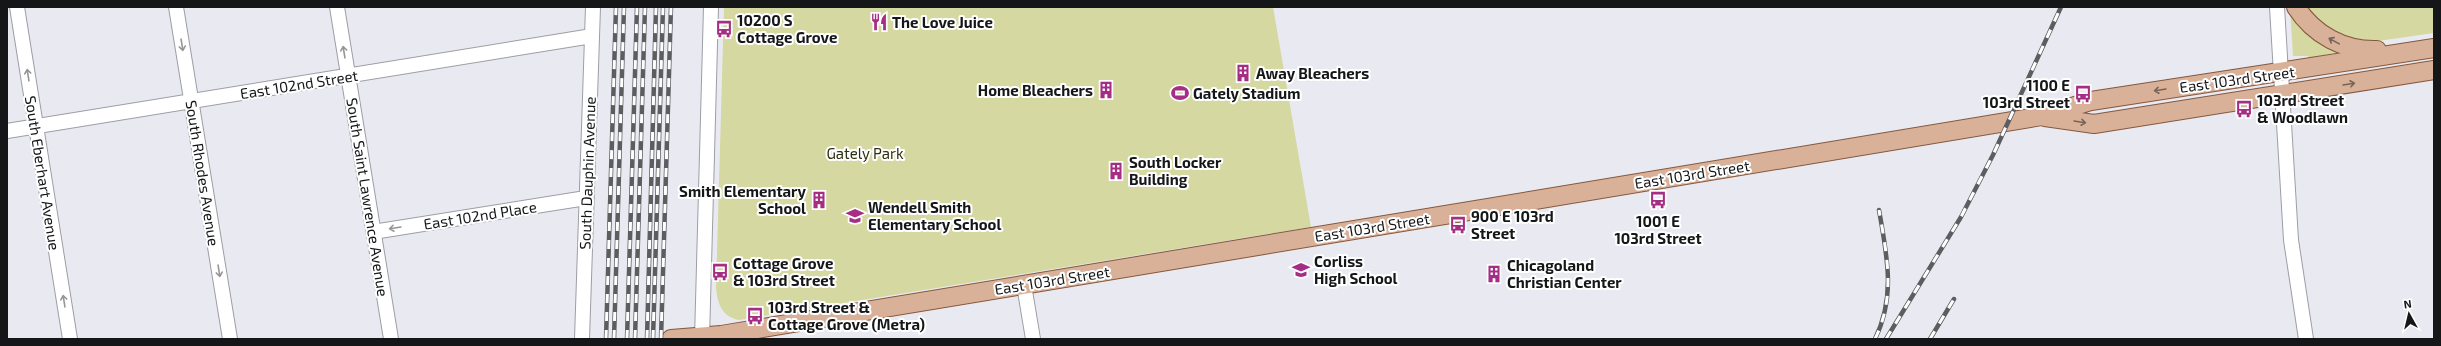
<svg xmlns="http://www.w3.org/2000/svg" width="2441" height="346" font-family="'Exo 2',sans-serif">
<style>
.green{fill:#d5d8a0}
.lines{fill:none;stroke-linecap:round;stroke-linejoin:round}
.minor-casing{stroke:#9d9ea4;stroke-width:16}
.major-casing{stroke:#84583e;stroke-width:20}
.minor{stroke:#fff;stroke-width:14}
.major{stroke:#d9b098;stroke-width:18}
.rail-casing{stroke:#5c5d61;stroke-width:4.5}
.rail{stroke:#fff;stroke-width:3;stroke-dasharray:9;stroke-linecap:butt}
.oneway{stroke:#776358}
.oneway2{stroke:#969697}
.labels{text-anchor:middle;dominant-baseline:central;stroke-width:4;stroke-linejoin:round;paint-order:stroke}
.poi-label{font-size:15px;font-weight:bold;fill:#151618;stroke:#fff;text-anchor:start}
.street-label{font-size:15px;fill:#151618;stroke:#fff}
.park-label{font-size:15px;fill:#2f2f12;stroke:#fff}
</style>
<rect width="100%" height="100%" fill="#e9eaf1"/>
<path class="green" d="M 724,7 L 1273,7 L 1311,227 L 739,320 C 721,316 718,304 716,288 Z
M 2302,7 L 2434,7 L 2434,33 L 2371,42 L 2332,36 Z
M 2290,9 L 2339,52 L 2308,58 L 2308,56 L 2293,56 Z"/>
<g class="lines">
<g class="minor-casing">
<path id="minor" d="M 17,7 L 70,339
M 176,7 L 230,339
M 337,7 L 391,339
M 2277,7 L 2291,240 L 2306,339
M 7,131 L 592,36
M 373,232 L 586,198
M 1024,285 L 1033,339
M 582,339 L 593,7
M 702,339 L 711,7"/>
</g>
<g class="major-casing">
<path id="major" d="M 2296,7 C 2314,35 2344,51 2377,50
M 2045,117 L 2094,124 L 2434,70
M 671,339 L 721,335 L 2042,116 L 2091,101 L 2434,48"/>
</g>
<use href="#minor" class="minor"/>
<use href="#major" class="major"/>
<g class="rail-casing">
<path id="rail" d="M 606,339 L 616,7
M 614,339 L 624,7
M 627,339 L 637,7
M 635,339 L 645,7
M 647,339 L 656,7
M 653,339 L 663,7
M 661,339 L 671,7
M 1875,339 C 1896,296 1887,256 1879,210
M 1886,339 L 1961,217 L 1993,155 L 2061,7
M 1930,339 L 1954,299"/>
</g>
<use href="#rail" class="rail"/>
</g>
<defs><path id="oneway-shaft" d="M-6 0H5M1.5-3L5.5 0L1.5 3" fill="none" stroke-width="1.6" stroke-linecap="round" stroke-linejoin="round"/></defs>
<g class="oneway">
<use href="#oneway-shaft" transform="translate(2334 41) rotate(-151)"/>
<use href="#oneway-shaft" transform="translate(2349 84) rotate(-9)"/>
<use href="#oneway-shaft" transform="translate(2160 90) rotate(171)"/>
<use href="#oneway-shaft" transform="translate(2080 122) rotate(9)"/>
</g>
<g class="oneway2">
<use href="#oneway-shaft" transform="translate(182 45) rotate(81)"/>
<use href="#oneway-shaft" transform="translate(344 52) rotate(-99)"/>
<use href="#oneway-shaft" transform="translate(28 75) rotate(-99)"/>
<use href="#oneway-shaft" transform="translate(395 228) rotate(171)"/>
<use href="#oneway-shaft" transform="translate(219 271) rotate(81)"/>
<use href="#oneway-shaft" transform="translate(64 301) rotate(-99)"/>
</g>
<defs>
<g id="restaurant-bare" transform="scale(1.38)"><path d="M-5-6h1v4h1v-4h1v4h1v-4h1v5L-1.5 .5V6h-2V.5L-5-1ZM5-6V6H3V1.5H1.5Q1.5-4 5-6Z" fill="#a52d84" stroke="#fff" stroke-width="2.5" paint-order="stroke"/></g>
<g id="bus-bare" transform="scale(1.38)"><path d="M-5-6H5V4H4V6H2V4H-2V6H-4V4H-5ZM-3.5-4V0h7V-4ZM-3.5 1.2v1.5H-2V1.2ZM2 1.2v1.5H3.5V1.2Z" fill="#a52d84" stroke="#fff" stroke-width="2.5" paint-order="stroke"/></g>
<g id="building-bare" transform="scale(1.38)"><path d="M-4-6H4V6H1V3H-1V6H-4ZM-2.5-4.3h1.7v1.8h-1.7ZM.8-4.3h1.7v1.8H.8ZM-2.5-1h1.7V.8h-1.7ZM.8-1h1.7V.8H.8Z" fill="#a52d84" stroke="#fff" stroke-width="2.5" paint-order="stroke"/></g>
<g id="stadium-bare" transform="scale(1.38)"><path d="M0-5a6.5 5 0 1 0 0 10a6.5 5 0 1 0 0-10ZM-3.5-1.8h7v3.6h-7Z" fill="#a52d84" stroke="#fff" stroke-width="2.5" paint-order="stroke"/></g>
<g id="school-bare" transform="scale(1.38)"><path d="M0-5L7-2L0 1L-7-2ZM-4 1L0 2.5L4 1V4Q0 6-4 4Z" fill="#a52d84" stroke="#fff" stroke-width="2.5" paint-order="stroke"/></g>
</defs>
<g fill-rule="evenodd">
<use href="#restaurant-bare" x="879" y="22"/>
<use href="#bus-bare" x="724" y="29"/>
<use href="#building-bare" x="1243" y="73"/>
<use href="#building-bare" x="1106" y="90"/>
<use href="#stadium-bare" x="1180" y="93"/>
<use href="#bus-bare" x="2083" y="94"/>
<use href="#bus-bare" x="2244" y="109"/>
<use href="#building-bare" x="1116" y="171"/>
<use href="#building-bare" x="819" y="200"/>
<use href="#bus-bare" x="1658" y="200"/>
<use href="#school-bare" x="855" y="216"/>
<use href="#bus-bare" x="1458" y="225"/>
<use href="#school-bare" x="1301" y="270"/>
<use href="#bus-bare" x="720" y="272"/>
<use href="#building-bare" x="1494" y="274"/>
<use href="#bus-bare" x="755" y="316"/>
</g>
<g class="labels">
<g class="poi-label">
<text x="737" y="20">10200 S<tspan x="737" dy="17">Cottage Grove</tspan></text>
<text x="892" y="22">The Love Juice</text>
<text x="1256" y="73">Away Bleachers</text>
<text x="2070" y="85" text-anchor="end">1100 E<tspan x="2070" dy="17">103rd Street</tspan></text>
<text x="1093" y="90" text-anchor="end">Home Bleachers</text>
<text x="1193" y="93">Gately Stadium</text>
<text x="2257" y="100">103rd Street<tspan x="2257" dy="17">&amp; Woodlawn</tspan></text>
<text x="1129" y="162">South Locker<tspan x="1129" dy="17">Building</tspan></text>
<text x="806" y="191" text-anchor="end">Smith Elementary<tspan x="806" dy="17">School</tspan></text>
<text x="868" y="207">Wendell Smith<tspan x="868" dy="17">Elementary School</tspan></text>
<text x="1471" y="216">900 E 103rd<tspan x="1471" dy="17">Street</tspan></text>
<text x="1658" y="221" text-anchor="middle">1001 E<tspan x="1658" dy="17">103rd Street</tspan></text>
<text x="1314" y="261">Corliss<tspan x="1314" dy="17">High School</tspan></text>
<text x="733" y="263">Cottage Grove<tspan x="733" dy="17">&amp; 103rd Street</tspan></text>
<text x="1507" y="265">Chicagoland<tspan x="1507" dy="17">Christian Center</tspan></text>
<text x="768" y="307">103rd Street &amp;<tspan x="768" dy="17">Cottage Grove (Metra)</tspan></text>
</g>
<g class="street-label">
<text transform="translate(2237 79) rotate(-8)">East 103rd Street</text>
<text transform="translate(299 84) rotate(-9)">East 102nd Street</text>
<text transform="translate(43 173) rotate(81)">South Eberhart Avenue</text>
<text transform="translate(203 173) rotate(81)">South Rhodes Avenue</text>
<text transform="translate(587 173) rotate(-88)">South Dauphin Avenue</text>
<text transform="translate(1692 174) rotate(-9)">East 103rd Street</text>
<text transform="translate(368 197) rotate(81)">South Saint Lawrence Avenue</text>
<text transform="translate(480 215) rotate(-9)">East 102nd Place</text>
<text transform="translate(1372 227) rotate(-9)">East 103rd Street</text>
<text transform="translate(1052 280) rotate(-9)">East 103rd Street</text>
</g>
<g class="park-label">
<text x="865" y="153">Gately Park</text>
</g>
</g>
<rect width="2441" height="346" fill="none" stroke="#151618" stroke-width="16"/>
<g transform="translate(2409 314) rotate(352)" stroke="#ffffff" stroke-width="3" paint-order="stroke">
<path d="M0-3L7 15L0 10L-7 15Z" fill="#151618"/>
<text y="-6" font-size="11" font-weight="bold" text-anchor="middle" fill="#151618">N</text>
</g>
</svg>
